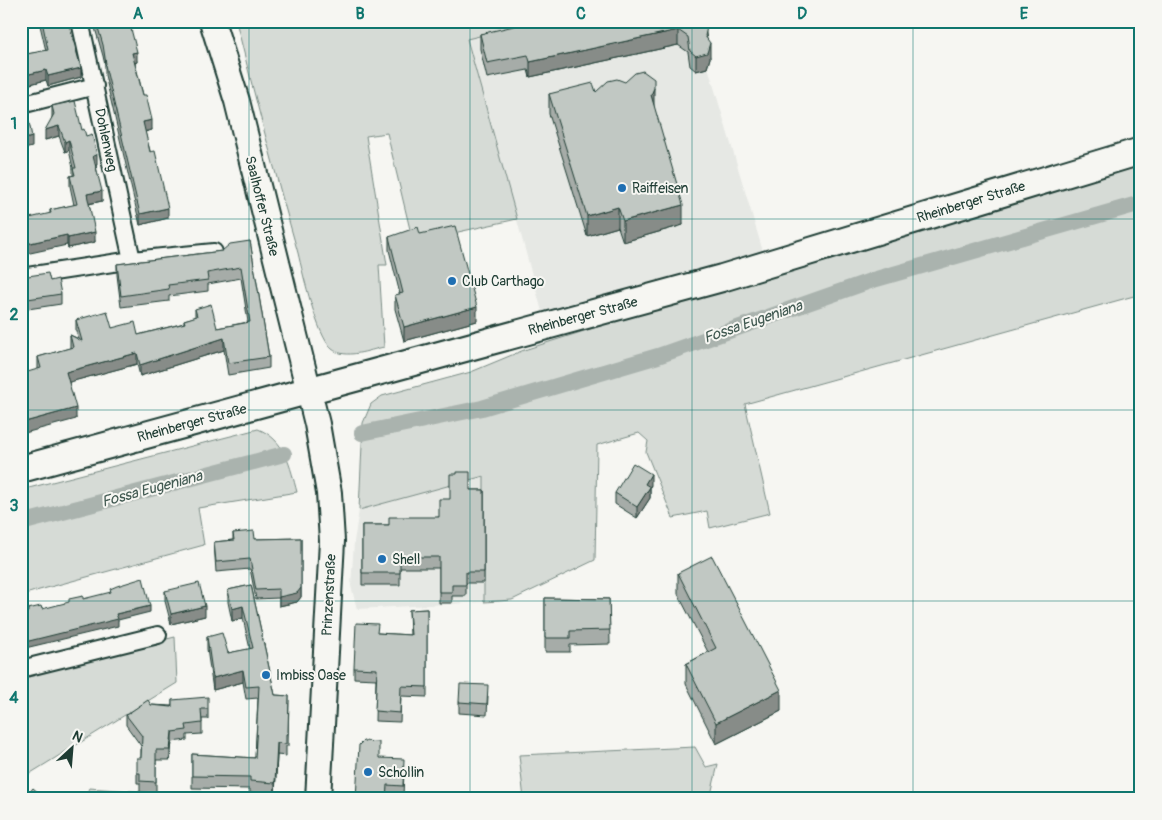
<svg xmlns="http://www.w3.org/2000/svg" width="1162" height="820" font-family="Pangolin,sans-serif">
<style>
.built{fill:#e6e8e4}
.green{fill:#d6dbd6;stroke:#7a8c85}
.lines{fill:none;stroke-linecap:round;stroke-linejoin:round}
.canal{stroke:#aab3ae;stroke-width:16}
.street-casing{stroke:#1f3d34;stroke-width:20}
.secondary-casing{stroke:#1f3d34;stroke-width:28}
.primary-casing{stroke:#1f3d34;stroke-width:30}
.street{stroke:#f6f6f2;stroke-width:16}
.secondary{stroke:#f6f6f2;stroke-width:24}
.primary{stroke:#f6f6f2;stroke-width:26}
.wall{fill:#a6aca8;stroke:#1f3d34}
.shaded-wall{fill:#878c88;stroke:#1f3d34}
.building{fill:#c1c8c3;stroke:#1f3d34}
.grid{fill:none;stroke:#0f766e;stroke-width:1;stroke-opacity:0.55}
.poi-dot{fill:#1f6fb2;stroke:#f6f6f2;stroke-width:2}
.labels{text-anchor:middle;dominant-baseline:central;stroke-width:4;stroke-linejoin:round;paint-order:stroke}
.street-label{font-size:14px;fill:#1f3d34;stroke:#f6f6f2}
.poi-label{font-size:14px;fill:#1f3d34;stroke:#f6f6f2;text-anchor:start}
.water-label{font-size:15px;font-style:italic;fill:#425a52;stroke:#f6f6f2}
.neatline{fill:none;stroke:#0f766e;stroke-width:2}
.grid-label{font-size:16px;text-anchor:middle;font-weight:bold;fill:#0f766e}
</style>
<rect width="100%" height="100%" fill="#f6f6f2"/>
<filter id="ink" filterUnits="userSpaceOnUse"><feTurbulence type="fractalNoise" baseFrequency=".02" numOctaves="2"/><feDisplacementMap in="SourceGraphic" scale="10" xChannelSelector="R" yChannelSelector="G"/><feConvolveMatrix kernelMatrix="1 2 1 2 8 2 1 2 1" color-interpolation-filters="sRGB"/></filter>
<g filter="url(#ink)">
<path class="built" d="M 542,21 L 698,21 L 705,57 L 767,265 L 546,326 L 467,38 Z
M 484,476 L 484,602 L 357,609 L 351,586 L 354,542 L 359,510 Z"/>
<path class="green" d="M 236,21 L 542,21 L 467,39 L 517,219 L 413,242 L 387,133 L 366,136 L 387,265 L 379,265 L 384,347 C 369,350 346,360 332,349 C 317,336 303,274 298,253 C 276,176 255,99 236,21 Z
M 1141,158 L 1141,294 L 745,404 L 770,513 L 710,528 L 707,511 L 673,518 L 646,452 L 648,441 L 639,433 L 597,445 L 595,560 L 512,600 L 484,602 L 484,476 L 359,510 L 363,423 L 371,404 L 382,396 L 471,372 L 524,350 L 891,234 Z
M 258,429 C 286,440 290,467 297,492 L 198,508 L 204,545 L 21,595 L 21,490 Z
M 175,637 L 177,683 L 21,779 L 21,675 Z
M 695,747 L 706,767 L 718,764 L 710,799 L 524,799 L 519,755 Z
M 89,788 L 204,796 L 204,798 L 84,799 Z"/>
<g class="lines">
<path class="canal" d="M 362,433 L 482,408 L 658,356 L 873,280 L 1141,203
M 21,523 L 284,454"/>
<g class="street-casing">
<path id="street" d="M 21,105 L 95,86
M 132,260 L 214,252
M 21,277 L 132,260 L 80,21
M 21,669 L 158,635"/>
</g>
<g class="secondary-casing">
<path id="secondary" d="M 212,21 L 237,101 L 317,424 L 329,493 L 332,541 L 318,799"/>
</g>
<g class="primary-casing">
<path id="primary" d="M 21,469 L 722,278 L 1141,151"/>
</g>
<use href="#street" class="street"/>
<use href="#secondary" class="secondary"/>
<use href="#primary" class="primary"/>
</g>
<path class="wall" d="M 39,21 L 68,21 L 81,77 L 48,86 L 46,80 L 22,86 L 22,92 L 21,55 L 46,51 Z
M 93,21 L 129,21 L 137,62 L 135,63 L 152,130 L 145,132 L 168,218 L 140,225 L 105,75 L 105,65 L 103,56 Z
M 704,21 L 710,58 L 707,68 L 696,71 L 690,66 L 688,52 L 678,45 L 530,77 L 528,70 L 487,78 L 480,49 L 480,34 Z
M 549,94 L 654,107 L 683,225 L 623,242 L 618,227 L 587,236 L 549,114 Z
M 52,106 L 82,130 L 86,136 L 97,165 L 96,165 L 102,201 L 89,204 L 95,242 L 68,248 L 67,245 L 50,213 L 50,210 L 74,205 L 70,186 L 70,176 L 73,176 L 73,168 L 69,150 L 65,152 L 59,136 L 45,140 L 52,117 Z
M 420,234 L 477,321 L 404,341 L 395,309 L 395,295 L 400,294 L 389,250 L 389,237 Z
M 250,241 L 269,357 L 269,368 L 228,375 L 224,350 L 140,376 L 137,364 L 69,382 L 76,419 L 38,369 L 38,357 L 70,348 L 70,335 L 79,339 L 76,331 L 76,320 L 112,328 L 138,335 L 184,323 L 184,320 L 195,317 L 195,309 L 217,328 L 248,322 L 241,278 L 208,284 L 208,291 L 169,296 L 169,301 L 121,307 L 117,275 L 117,264 L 222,251 Z
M 21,277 L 50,281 L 61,294 L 61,304 L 21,310 Z
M 651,485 L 650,487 L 650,498 L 637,518 L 615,504 L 615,493 Z
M 470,490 L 484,490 L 484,583 L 466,583 L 466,596 L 452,596 L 452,603 L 439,603 L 439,568 L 400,568 L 400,585 L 362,585 L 362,525 L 389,525 L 439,517 Z
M 233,533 L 255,539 L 301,538 L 301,597 L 297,602 L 279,606 L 279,598 L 256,599 L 250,569 L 216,572 L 214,542 L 233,540 Z
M 678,573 L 781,711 L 716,744 L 686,684 L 686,664 L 708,652 L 678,594 Z
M 251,585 L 275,695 L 289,696 L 288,746 L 286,746 L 286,756 L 277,755 L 275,795 L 250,793 L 250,789 L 192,788 L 192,754 L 255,758 L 258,698 L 246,699 L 243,682 L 213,690 L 207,649 L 207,637 L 228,653 L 250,649 L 243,618 L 232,621 L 228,602 L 228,590 Z
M 165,591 L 205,616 L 171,624 L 165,601 Z
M 545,598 L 609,599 L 610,644 L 570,645 L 570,652 L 545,652 Z
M 427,609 L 427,697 L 401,696 L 400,722 L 375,721 L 376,679 L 354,678 L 354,668 L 378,633 L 410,635 L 409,610 Z
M 488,696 L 487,715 L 459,713 L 459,702 Z
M 172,700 L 208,709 L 208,719 L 202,719 L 202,734 L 187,735 L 187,740 L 172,742 L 170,760 L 156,760 L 156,793 L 140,792 L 140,783 L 137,783 L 137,773 L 141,758 L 141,746 L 126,725 L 126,715 L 151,705 L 172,706 Z
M 379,758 L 404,770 L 403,797 L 387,796 L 356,799 Z"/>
<path class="shaded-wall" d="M 678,30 L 678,45 L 530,77 L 530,62 Z
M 710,43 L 710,58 L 707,68 L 696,71 L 696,56 Z
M 137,52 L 137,62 L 132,64 L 132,53 Z
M 81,68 L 81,77 L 48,86 L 48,76 Z
M 46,70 L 46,80 L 22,86 L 21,92 L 21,76 Z
M 654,88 L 654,108 L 651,95 Z
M 152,120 L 152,130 L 143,132 L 143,122 Z
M 59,126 L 59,136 L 45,140 L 45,130 Z
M 32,137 L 32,147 L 21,150 L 21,140 Z
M 69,140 L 69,150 L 65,152 L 65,142 Z
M 97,155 L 97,165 L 93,166 L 93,156 Z
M 102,191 L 102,201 L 87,204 L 87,194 Z
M 683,205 L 683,225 L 623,242 L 623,221 Z
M 618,207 L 618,227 L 587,236 L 587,216 Z
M 168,208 L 168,218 L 140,225 L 140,214 Z
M 95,232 L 95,242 L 68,248 L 68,238 Z
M 67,235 L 67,245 L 21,255 L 21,245 Z
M 477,307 L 477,321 L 404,341 L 404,327 Z
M 224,338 L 224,350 L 140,376 L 140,365 Z
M 137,353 L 137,364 L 66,383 L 66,372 Z
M 76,408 L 76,419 L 21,434 L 21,423 Z
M 651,474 L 651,485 L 645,494 L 645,484 Z
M 650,487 L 650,498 L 637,518 L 637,507 Z
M 301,588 L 301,597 L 297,602 L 279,606 L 279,597 Z
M 150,606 L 150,612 L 118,620 L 118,626 L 21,649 L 21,643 L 116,614 Z
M 205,606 L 205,616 L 171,624 L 171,614 Z
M 243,606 L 243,618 L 232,621 L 232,609 Z
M 243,670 L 243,682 L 213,690 L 213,678 Z
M 781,690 L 781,711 L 716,744 L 716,723 Z
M 172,732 L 172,742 L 170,760 L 170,750 Z
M 277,743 L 277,755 L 275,795 L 275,783 Z"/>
<path class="building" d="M 42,21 L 68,21 L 81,68 L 48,76 L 46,70 L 21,76 L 21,55 L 48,50 Z
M 96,21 L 129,21 L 137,52 L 132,53 L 143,95 L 146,95 L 152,120 L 143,122 L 150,152 L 155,151 L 168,208 L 140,214 L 105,65 L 106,64 L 103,45 Z
M 535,21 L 704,21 L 707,27 L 705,36 L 710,43 L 707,53 L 696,56 L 690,51 L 688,37 L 678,30 L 530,62 L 528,55 L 487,63 L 480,34 Z
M 643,71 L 654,79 L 654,88 L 651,95 L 683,205 L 623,221 L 618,207 L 587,216 L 549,94 L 593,83 L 596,92 L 608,81 L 617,79 L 625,82 L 635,73 Z
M 75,101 L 82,130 L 84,129 L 86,136 L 92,134 L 97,155 L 93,156 L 102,191 L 87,194 L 95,232 L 68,238 L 67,235 L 21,245 L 21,220 L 51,213 L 50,210 L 77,204 L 70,176 L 75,175 L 73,168 L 76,168 L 69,140 L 65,142 L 59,126 L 45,130 L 54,114 L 52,106 Z
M 21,121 L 22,124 L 29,122 L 32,137 L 21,140 Z
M 455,226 L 477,307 L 404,327 L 395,295 L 403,293 L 389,237 L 418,227 L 420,234 Z
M 250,241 L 269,357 L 228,363 L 224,338 L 140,365 L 137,353 L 66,372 L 76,408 L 21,423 L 21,374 L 41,368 L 38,357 L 73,347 L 70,335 L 82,341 L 76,320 L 107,311 L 112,328 L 135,322 L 138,335 L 185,323 L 184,320 L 197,316 L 195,309 L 211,304 L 217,328 L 250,322 L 241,267 L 207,273 L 208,280 L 168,285 L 169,289 L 121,296 L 117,264 L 222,251 L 230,244 Z
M 48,273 L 50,281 L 58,279 L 61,294 L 21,300 L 21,277 Z
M 633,463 L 651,474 L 645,484 L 650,487 L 637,507 L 615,493 Z
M 457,472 L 470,472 L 470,490 L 484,490 L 484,572 L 466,572 L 466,585 L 452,585 L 452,592 L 439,592 L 439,557 L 400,557 L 400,573 L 362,573 L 362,525 L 389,525 L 389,517 L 439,517 L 439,499 L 450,499 L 450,474 L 457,474 Z
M 254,531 L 255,539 L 301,538 L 301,588 L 297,593 L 279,597 L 279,589 L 256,590 L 250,559 L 216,562 L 214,542 L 234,540 L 233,533 Z
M 712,556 L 781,690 L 716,723 L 686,664 L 716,648 L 678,573 Z
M 143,578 L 150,606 L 116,614 L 118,619 L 21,643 L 21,614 L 28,612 L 28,609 L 41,606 L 42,609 L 69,602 L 69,599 L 83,596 L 83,599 L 111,592 L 110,589 L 117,586 Z
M 199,583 L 205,606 L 171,614 L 165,591 Z
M 251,585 L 275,695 L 289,696 L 288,734 L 286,734 L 286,744 L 277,743 L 275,783 L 250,781 L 250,777 L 192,776 L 192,754 L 255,758 L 259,686 L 246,687 L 243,670 L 213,678 L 207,637 L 222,633 L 228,653 L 253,648 L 243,606 L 232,609 L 228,590 Z
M 545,598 L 609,599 L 610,630 L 570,631 L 570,638 L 545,638 Z
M 427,609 L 427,687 L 401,686 L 400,713 L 375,711 L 377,669 L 354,668 L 356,623 L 378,624 L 377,633 L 411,635 L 409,610 Z
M 460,684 L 488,685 L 487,704 L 459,702 Z
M 208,697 L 208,709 L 201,709 L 202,723 L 186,725 L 187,730 L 172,732 L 170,750 L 156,750 L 156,782 L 140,781 L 140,773 L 137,773 L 137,758 L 141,758 L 142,736 L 126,715 L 148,700 L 151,705 L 172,707 L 172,700 Z
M 363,741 L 379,742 L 379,758 L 404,759 L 403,786 L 387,785 L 386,799 L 339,799 L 339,798 L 356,799 L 359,745 Z
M 33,788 L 46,799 L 24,799 Z"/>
</g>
<path class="grid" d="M 249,21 L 249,799M 470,21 L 470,799M 692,21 L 692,799M 913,21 L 913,799M 21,219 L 1141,219M 21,410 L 1141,410M 21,601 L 1141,601"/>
<g class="poi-dot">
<circle cx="622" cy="188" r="5"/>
<circle cx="452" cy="281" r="5"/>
<circle cx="382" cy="559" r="5"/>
<circle cx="266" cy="675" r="5"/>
<circle cx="368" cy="772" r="5"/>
</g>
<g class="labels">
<g class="street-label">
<text transform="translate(106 140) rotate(78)">Dohlenweg</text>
<text transform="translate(971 202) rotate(-17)">Rheinberger Straße</text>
<text transform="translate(262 206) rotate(76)">Saalhoffer Straße</text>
<text transform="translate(583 316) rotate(-15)">Rheinberger Straße</text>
<text transform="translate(192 423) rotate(-15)">Rheinberger Straße</text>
<text transform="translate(329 595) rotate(-87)">Prinzenstraße</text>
</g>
<g class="poi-label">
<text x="632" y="188">Raiffeisen</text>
<text x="462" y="281">Club Carthago</text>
<text x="392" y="559">Shell</text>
<text x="276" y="675">Imbiss Oase</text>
<text x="378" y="772">Schollin</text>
</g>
<g class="water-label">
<text transform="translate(753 322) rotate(-19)">Fossa Eugeniana</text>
<text transform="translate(152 489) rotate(-15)">Fossa Eugeniana</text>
</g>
</g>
<rect width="1162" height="820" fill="none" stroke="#f6f6f2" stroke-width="55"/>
<g transform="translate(72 748) rotate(26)" stroke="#f6f6f2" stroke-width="4" paint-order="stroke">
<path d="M0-4L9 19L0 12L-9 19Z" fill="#1f3d34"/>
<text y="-8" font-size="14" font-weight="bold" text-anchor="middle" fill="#1f3d34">N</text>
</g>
<rect x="28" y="28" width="1106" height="764" class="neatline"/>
<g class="grid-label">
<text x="138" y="19">A</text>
<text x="360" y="19">B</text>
<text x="581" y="19">C</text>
<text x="802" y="19">D</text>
<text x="1024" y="19">E</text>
<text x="14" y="129">1</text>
<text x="14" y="320">2</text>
<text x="14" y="511">3</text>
<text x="14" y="703">4</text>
</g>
</svg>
